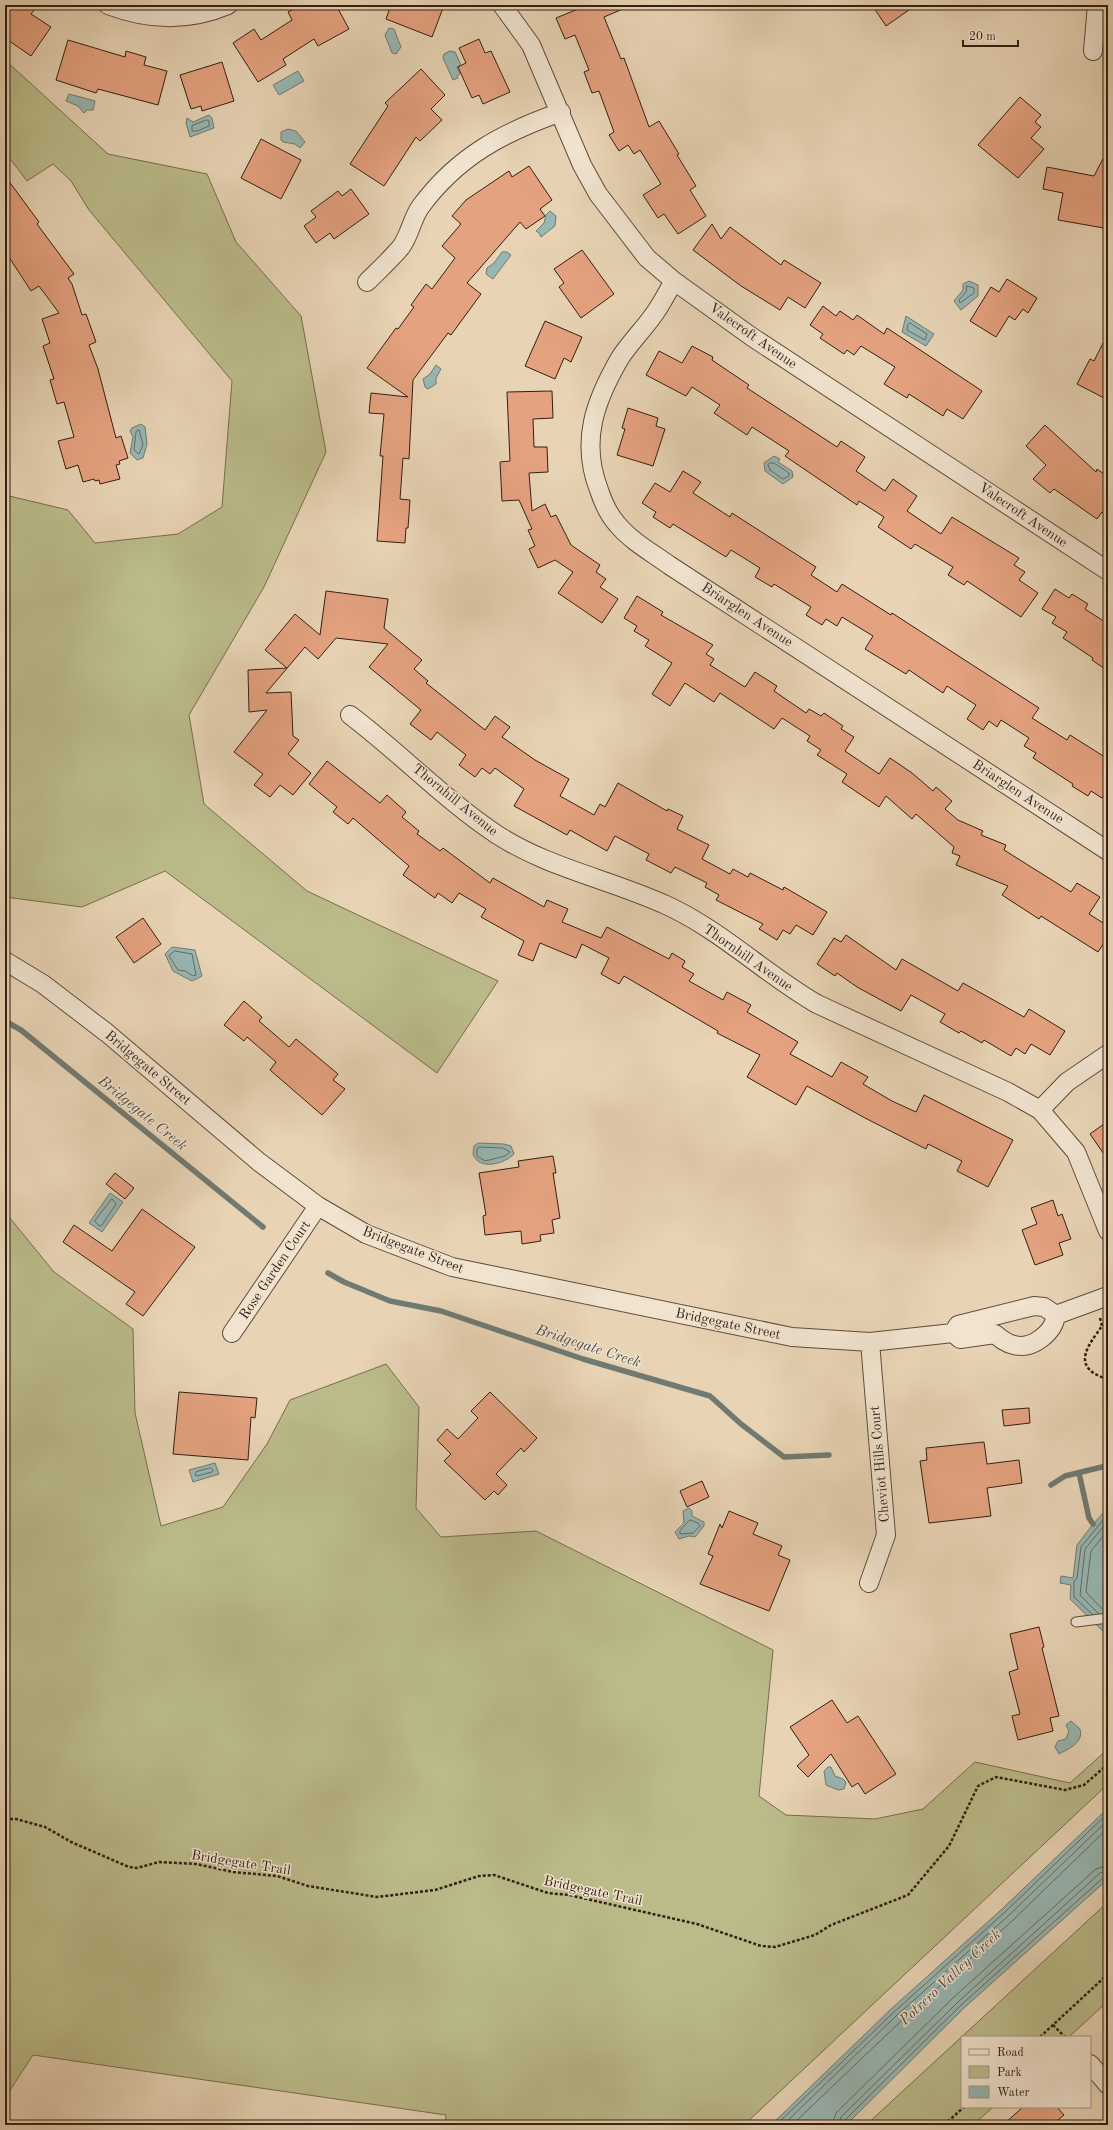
<svg xmlns="http://www.w3.org/2000/svg" width="1113" height="2130" font-family="'Old Standard TT',serif">
<style>
.green{fill:#bbbb8a;stroke:#776d4e}
.water{fill:#98b7b3;stroke:#707a72}
.lines{fill:none;stroke-linecap:round;stroke-linejoin:round}
.shore{stroke:#666b62;stroke-width:1}
.stream{stroke:#707a72;stroke-width:5.5}
.building{fill:#e5a280;stroke:#331f11}
.lane-casing{stroke:#604c3a;stroke-width:11}
.street-casing{stroke:#604c3a;stroke-width:20}
.path{stroke:#331f11;stroke-width:2.5;stroke-dasharray:3 2;stroke-linecap:butt}
.lane{stroke:#f0e3cf;stroke-width:9}
.street{stroke:#f0e3cf;stroke-width:18}
.labels{text-anchor:middle;dominant-baseline:central;stroke-width:3;stroke-linejoin:round;paint-order:stroke}
.street-label{font-size:14px;fill:#331f11;stroke:#f0e3cf}
.water-label{font-size:15px;font-style:italic;fill:#514d42;stroke:#f0e3cf}
</style>
<rect width="100%" height="100%" fill="#e8d4b5"/>
<filter id="stains"><feTurbulence type="fractalNoise" baseFrequency=".005" numOctaves="4"/><feColorMatrix values="0 0 0 0 .2 0 0 0 0 .09 0 0 0 0 .02 0 0 0 .5 -.17"/></filter>
<radialGradient id="worn" r=".72"><stop offset=".6" stop-color="#630" stop-opacity="0"/><stop offset="1" stop-color="#630" stop-opacity=".3"/></radialGradient>
<path class="green" d="M 5,60 L 108,154 L 207,174 L 236,242 L 301,316 L 326,452 L 264,587 L 189,715 L 204,804 L 307,891 L 498,981 L 437,1073 L 165,871 L 82,907 L 5,897 L 5,495 L 68,510 L 95,543 L 178,534 L 222,507 L 232,381 L 89,210 L 71,181 L 53,164 L 27,181 L 5,152 Z
M 5,1212 L 54,1272 L 133,1329 L 135,1413 L 161,1526 L 223,1507 L 267,1444 L 290,1400 L 386,1364 L 419,1407 L 416,1508 L 441,1537 L 536,1531 L 773,1650 L 759,1796 L 786,1815 L 875,1819 L 923,1809 L 975,1762 L 1070,1783 L 1108,1749 L 1108,1784 L 744,2125 L 445,2125 L 446,2115 L 33,2055 L 5,2098 Z
M 1108,1902 L 1108,2001 L 1069,2037 L 962,2037 L 962,2107 L 993,2107 L 973,2125 L 866,2125 Z"/>
<path class="water" d="M 389,28 L 394,29 L 401,47 L 396,54 L 392,53 L 385,35 Z
M 450,51 L 455,52 L 461,65 L 457,67 L 460,74 L 457,76 L 458,78 L 453,80 L 443,58 L 444,54 Z
M 298,71 L 304,81 L 279,95 L 273,85 Z
M 69,94 L 95,101 L 93,110 L 87,110 L 84,113 L 78,106 L 66,101 Z
M 209,115 L 212,118 L 214,128 L 190,137 L 186,123 L 187,118 L 193,122 Z
M 288,129 L 296,131 L 305,142 L 300,148 L 295,144 L 283,142 L 281,140 L 281,132 Z
M 550,211 L 556,216 L 555,226 L 541,237 L 539,233 L 536,231 L 544,223 L 546,215 Z
M 502,252 L 507,252 L 511,255 L 493,279 L 486,274 L 487,268 L 494,263 Z
M 969,281 L 978,285 L 978,296 L 961,310 L 954,301 L 963,290 L 963,284 Z
M 906,316 L 934,334 L 926,346 L 902,332 Z
M 436,365 L 441,369 L 436,378 L 436,384 L 428,389 L 425,387 L 423,379 L 430,374 Z
M 141,424 L 145,427 L 147,444 L 143,458 L 137,460 L 130,453 L 133,437 L 130,431 L 132,428 Z
M 774,456 L 780,459 L 778,462 L 792,471 L 793,477 L 783,484 L 765,471 L 764,463 Z
M 172,947 L 195,950 L 202,976 L 192,981 L 173,971 L 165,954 Z
M 478,1143 L 504,1144 L 511,1146 L 514,1154 C 504,1164 479,1171 473,1154 L 474,1146 Z
M 110,1193 L 123,1202 L 102,1232 L 89,1223 Z
M 215,1463 L 219,1474 L 193,1482 L 189,1470 Z
M 689,1508 L 692,1511 L 692,1516 L 704,1522 L 704,1526 L 695,1537 L 689,1536 L 679,1539 L 675,1532 L 684,1523 L 683,1511 Z
M 1108,1508 L 1108,1636 L 1070,1599 L 1071,1585 L 1060,1583 L 1061,1576 L 1073,1578 L 1077,1545 L 1093,1524 Z
M 1071,1721 L 1080,1729 C 1084,1743 1068,1749 1059,1754 L 1055,1747 L 1058,1741 L 1066,1739 L 1069,1731 L 1066,1725 Z
M 828,1767 L 831,1767 L 835,1776 L 843,1779 L 846,1782 L 844,1789 L 838,1790 L 826,1785 L 824,1771 Z
M 1108,1808 L 1108,1879 L 964,2008 L 846,2125 L 771,2125 L 890,2010 L 1001,1910 Z"/>
<g class="lines">
<path class="shore" d="M 207,120 L 209,121 L 209,126 L 197,131 L 192,131 L 192,126 Z
M 967,286 L 974,288 L 974,293 L 960,303 L 959,300 L 966,292 Z
M 910,323 L 927,334 L 925,340 L 907,330 L 908,325 Z
M 139,430 L 143,445 L 139,454 L 134,450 L 136,432 Z
M 770,463 L 774,463 L 789,473 L 789,476 L 783,479 L 770,470 L 768,465 Z
M 175,951 L 192,954 L 196,975 L 193,976 L 185,971 L 178,970 L 169,956 Z
M 479,1147 L 503,1148 L 510,1152 L 505,1156 L 485,1161 L 477,1156 L 477,1150 Z
M 112,1199 L 116,1204 L 102,1225 L 99,1226 L 95,1221 Z
M 211,1468 L 213,1470 L 212,1472 L 197,1476 L 195,1475 L 196,1472 Z
M 690,1520 L 698,1523 L 700,1526 L 693,1533 L 680,1534 L 680,1531 Z
M 1106,1613 L 1086,1592 L 1091,1551 L 1108,1530
M 1092,1614 L 1074,1597 L 1074,1582 L 1077,1578 L 1081,1547 L 1108,1514
M 1099,1614 L 1080,1595 L 1085,1549 L 1108,1521
M 776,2125 L 893,2013 L 1004,1913 L 1108,1813
M 783,2125 L 896,2016 L 1007,1917 L 1108,1820
M 792,2125 L 901,2021 L 1012,1921 L 1108,1828
M 832,2125 L 836,2113 L 954,1997 L 1096,1869 L 1108,1865
M 838,2125 L 841,2117 L 958,2002 L 1100,1873 L 1108,1871
M 843,2125 L 845,2120 L 961,2005 L 1104,1877 L 1108,1876"/>
<path class="stream" d="M 5,1021 L 21,1030 L 263,1227
M 328,1273 L 344,1282 L 390,1301 L 441,1311 L 583,1359 L 710,1396 L 741,1424 L 784,1457 L 829,1455
M 1079,1473 L 1089,1518 L 1093,1524
M 1051,1485 L 1065,1476 L 1106,1466"/>
</g>
<path class="building" d="M 5,5 L 38,5 L 31,14 L 51,27 L 31,56 L 5,38 Z
M 301,5 L 336,5 L 349,29 L 318,46 L 314,39 L 283,59 L 286,65 L 258,82 L 233,43 L 254,29 L 261,40 L 292,20 L 288,12 Z
M 391,5 L 434,5 L 443,8 L 432,37 L 386,19 Z
M 588,5 L 632,5 L 604,17 L 621,59 L 624,58 L 649,127 L 659,121 L 679,154 L 677,155 L 696,186 L 690,190 L 706,216 L 678,234 L 664,214 L 658,218 L 643,195 L 661,184 L 640,150 L 634,154 L 628,145 L 619,151 L 609,135 L 614,132 L 599,91 L 592,93 L 584,72 L 589,70 L 575,35 L 565,39 L 556,18 Z
M 872,5 L 916,5 L 886,26 Z
M 479,39 L 485,53 L 491,51 L 510,92 L 483,104 L 479,95 L 472,98 L 458,67 L 466,63 L 459,48 Z
M 68,40 L 125,57 L 126,51 L 146,57 L 144,65 L 167,71 L 158,105 L 98,89 L 96,93 L 56,80 Z
M 222,62 L 234,101 L 202,111 L 201,106 L 191,109 L 180,75 Z
M 421,69 L 445,95 L 431,109 L 442,120 L 420,141 L 416,137 L 384,186 L 350,164 L 388,106 L 385,103 Z
M 1020,97 L 1041,115 L 1035,122 L 1041,127 L 1031,138 L 1044,149 L 1018,178 L 978,145 Z
M 261,139 L 301,160 L 281,199 L 241,178 Z
M 1108,149 L 1108,205 L 1104,228 L 1058,220 L 1063,193 L 1043,189 L 1047,167 L 1094,176 Z
M 529,166 L 552,200 L 540,209 L 545,216 L 526,229 L 520,222 L 467,283 L 481,294 L 451,335 L 448,333 L 413,380 L 409,459 L 403,458 L 400,499 L 410,500 L 408,528 L 406,528 L 405,543 L 377,541 L 383,456 L 380,456 L 384,414 L 369,413 L 371,393 L 408,397 L 367,368 L 396,328 L 398,329 L 414,307 L 411,305 L 426,284 L 432,289 L 455,258 L 442,246 L 461,224 L 452,216 L 466,200 L 509,171 L 512,177 Z
M 5,176 L 39,222 L 37,224 L 74,274 L 68,278 L 72,284 L 82,315 L 86,314 L 96,342 L 89,345 L 98,369 L 116,438 L 121,436 L 128,458 L 119,461 L 120,464 L 116,465 L 120,479 L 100,484 L 99,480 L 95,481 L 94,479 L 83,482 L 78,465 L 66,469 L 58,441 L 74,437 L 64,402 L 57,404 L 50,380 L 54,379 L 43,346 L 50,343 L 42,319 L 59,313 L 39,286 L 31,291 L 5,251 Z
M 351,189 L 369,214 L 334,239 L 330,233 L 316,243 L 304,226 L 316,217 L 311,211 L 338,191 L 342,196 Z
M 712,224 L 721,239 L 730,227 L 781,265 L 784,260 L 821,283 L 805,308 L 788,297 L 780,310 L 741,286 L 693,250 Z
M 582,250 L 614,294 L 581,318 L 559,287 L 564,283 L 554,269 Z
M 1007,279 L 1037,298 L 1028,313 L 1023,309 L 1015,320 L 1009,316 L 996,337 L 970,321 L 991,287 L 999,292 Z
M 823,306 L 836,316 L 840,311 L 853,320 L 857,315 L 884,334 L 887,328 L 982,391 L 963,419 L 947,409 L 943,416 L 909,394 L 907,398 L 884,384 L 895,367 L 861,346 L 854,355 L 847,350 L 844,354 L 820,338 L 823,334 L 810,325 Z
M 545,321 L 582,337 L 571,362 L 564,358 L 555,379 L 525,366 Z
M 1108,333 L 1108,400 L 1077,384 L 1090,359 L 1094,361 Z
M 692,346 L 713,357 L 712,360 L 749,385 L 747,388 L 837,447 L 841,441 L 865,457 L 856,471 L 885,491 L 893,479 L 917,496 L 907,511 L 941,534 L 952,517 L 1019,558 L 1014,565 L 1025,572 L 1019,580 L 1038,593 L 1021,617 L 967,581 L 964,585 L 948,575 L 953,567 L 915,544 L 911,549 L 878,527 L 884,517 L 859,501 L 857,505 L 785,456 L 789,451 L 752,427 L 747,435 L 714,413 L 720,405 L 692,387 L 686,396 L 646,375 L 659,351 L 682,363 Z
M 552,391 L 553,418 L 533,419 L 534,447 L 547,447 L 548,472 L 529,473 L 532,511 L 545,504 L 551,517 L 556,515 L 571,545 L 600,565 L 596,572 L 606,579 L 600,587 L 618,599 L 602,623 L 558,593 L 573,572 L 555,560 L 538,568 L 529,549 L 535,546 L 528,530 L 532,529 L 519,500 L 502,501 L 500,462 L 510,461 L 507,392 Z
M 628,408 L 658,418 L 656,426 L 665,429 L 653,466 L 617,455 L 625,429 L 622,428 Z
M 1045,425 L 1096,472 L 1097,469 L 1108,477 L 1108,516 L 1102,512 L 1097,519 L 1054,489 L 1050,493 L 1033,479 L 1046,465 L 1026,446 Z
M 683,471 L 701,482 L 693,493 L 730,517 L 732,513 L 816,567 L 811,575 L 837,592 L 842,584 L 891,615 L 892,613 L 1039,708 L 1032,718 L 1067,740 L 1070,735 L 1108,759 L 1108,789 L 1102,798 L 1091,791 L 1088,796 L 1072,786 L 1073,784 L 1033,758 L 1036,753 L 1024,746 L 1029,738 L 1001,720 L 997,727 L 989,721 L 983,730 L 967,719 L 976,705 L 947,686 L 943,693 L 909,670 L 906,674 L 865,649 L 873,636 L 842,617 L 837,626 L 826,619 L 822,625 L 806,615 L 811,607 L 774,584 L 772,587 L 755,577 L 760,568 L 731,550 L 726,557 L 673,524 L 670,528 L 653,517 L 656,512 L 642,503 L 655,483 L 670,492 Z
M 1055,589 L 1069,598 L 1072,594 L 1088,604 L 1085,609 L 1108,624 L 1108,671 L 1092,660 L 1093,658 L 1063,638 L 1067,632 L 1052,623 L 1056,617 L 1042,609 Z
M 326,591 L 388,599 L 384,628 L 422,660 L 414,669 L 428,681 L 426,683 L 485,730 L 495,716 L 510,727 L 502,737 L 535,760 L 569,779 L 560,796 L 594,815 L 600,804 L 605,807 L 618,783 L 667,811 L 668,809 L 683,816 L 677,829 L 709,845 L 702,859 L 730,874 L 733,869 L 748,877 L 750,873 L 783,890 L 784,887 L 827,912 L 813,935 L 796,925 L 790,934 L 783,930 L 777,940 L 759,929 L 763,924 L 716,900 L 719,895 L 705,887 L 707,883 L 675,867 L 671,873 L 646,860 L 649,854 L 615,836 L 607,851 L 570,830 L 567,835 L 514,806 L 524,789 L 495,768 L 490,774 L 482,768 L 475,777 L 459,765 L 466,755 L 437,732 L 431,740 L 410,724 L 421,710 L 369,667 L 388,644 L 336,638 L 318,659 L 305,647 L 266,693 L 291,692 L 293,736 L 299,740 L 288,754 L 311,773 L 293,795 L 280,785 L 270,797 L 254,785 L 263,774 L 234,752 L 267,710 L 249,712 L 248,670 L 287,668 L 265,650 L 295,614 L 320,635 Z
M 637,596 L 663,612 L 661,615 L 713,645 L 706,654 L 714,659 L 710,665 L 745,687 L 755,672 L 777,686 L 774,691 L 806,713 L 809,709 L 821,716 L 824,713 L 843,726 L 841,729 L 854,737 L 845,751 L 879,774 L 890,758 L 912,773 L 933,791 L 936,787 L 952,801 L 945,809 L 958,820 L 983,831 L 981,835 L 1006,845 L 1004,850 L 1071,892 L 1077,883 L 1100,897 L 1089,914 L 1108,926 L 1108,937 L 1098,952 L 1041,916 L 1039,919 L 1002,895 L 1008,886 L 956,865 L 960,856 L 952,853 L 954,847 L 916,814 L 912,819 L 886,796 L 879,807 L 842,782 L 847,774 L 817,755 L 821,750 L 807,741 L 810,736 L 782,718 L 774,729 L 720,693 L 714,702 L 685,683 L 670,706 L 652,694 L 672,663 L 645,646 L 649,640 L 634,631 L 637,626 L 624,618 Z
M 327,761 L 380,803 L 387,795 L 406,812 L 402,817 L 419,831 L 417,834 L 440,851 L 443,848 L 490,883 L 493,878 L 544,907 L 547,900 L 568,909 L 562,922 L 601,938 L 607,927 L 669,959 L 672,953 L 685,961 L 682,967 L 694,974 L 689,981 L 723,1000 L 727,992 L 751,1005 L 747,1012 L 798,1042 L 790,1054 L 832,1077 L 841,1062 L 868,1077 L 863,1084 L 892,1101 L 916,1112 L 924,1095 L 1013,1140 L 988,1187 L 957,1171 L 962,1161 L 928,1144 L 926,1149 L 865,1118 L 807,1086 L 796,1105 L 747,1077 L 760,1055 L 717,1033 L 718,1031 L 624,976 L 619,984 L 601,974 L 609,958 L 582,944 L 576,958 L 540,943 L 533,961 L 518,955 L 524,941 L 481,917 L 486,909 L 459,893 L 452,903 L 438,893 L 435,898 L 403,875 L 409,866 L 353,818 L 348,824 L 333,812 L 337,807 L 309,784 Z
M 143,918 L 161,944 L 134,963 L 116,937 Z
M 846,935 L 896,970 L 902,959 L 958,991 L 963,983 L 1024,1017 L 1029,1009 L 1065,1031 L 1050,1055 L 1031,1044 L 1025,1054 L 1016,1048 L 1011,1056 L 984,1040 L 982,1043 L 961,1031 L 959,1033 L 940,1022 L 945,1014 L 911,995 L 901,1011 L 857,987 L 837,973 L 835,976 L 817,964 L 834,938 L 841,942 Z
M 244,1001 L 262,1017 L 259,1021 L 289,1047 L 296,1039 L 338,1074 L 333,1080 L 345,1089 L 322,1115 L 270,1070 L 276,1062 L 247,1037 L 244,1041 L 224,1025 Z
M 1108,1121 L 1108,1160 L 1090,1134 Z
M 553,1156 L 556,1173 L 553,1173 L 560,1218 L 552,1220 L 554,1233 L 540,1235 L 541,1241 L 522,1244 L 521,1231 L 485,1235 L 483,1216 L 486,1215 L 479,1173 L 519,1167 L 518,1161 Z
M 115,1173 L 134,1188 L 125,1199 L 106,1184 Z
M 1053,1200 L 1058,1216 L 1062,1214 L 1071,1239 L 1059,1243 L 1063,1255 L 1035,1265 L 1022,1230 L 1037,1224 L 1031,1208 Z
M 142,1209 L 195,1247 L 143,1316 L 126,1304 L 135,1292 L 63,1242 L 74,1225 L 112,1251 Z
M 179,1392 L 257,1398 L 255,1418 L 251,1417 L 248,1460 L 173,1454 Z
M 490,1392 L 537,1438 L 524,1452 L 521,1448 L 496,1474 L 507,1485 L 498,1495 L 494,1491 L 485,1500 L 444,1461 L 451,1454 L 437,1440 L 447,1429 L 458,1439 L 478,1418 L 471,1411 Z
M 1029,1408 L 1030,1423 L 1004,1426 L 1002,1410 Z
M 984,1442 L 987,1464 L 1019,1460 L 1022,1483 L 987,1488 L 991,1516 L 929,1523 L 920,1461 L 927,1460 L 926,1448 Z
M 702,1481 L 709,1497 L 687,1507 L 680,1491 Z
M 729,1511 L 758,1523 L 753,1534 L 782,1546 L 778,1555 L 790,1560 L 769,1611 L 700,1584 L 713,1556 L 708,1554 L 720,1524 L 722,1528 Z
M 1039,1627 L 1044,1647 L 1042,1648 L 1059,1716 L 1050,1718 L 1053,1731 L 1018,1740 L 1012,1716 L 1020,1714 L 1009,1672 L 1018,1669 L 1010,1634 Z
M 832,1700 L 847,1723 L 858,1716 L 896,1774 L 865,1794 L 858,1783 L 852,1787 L 831,1754 L 808,1777 L 797,1766 L 809,1755 L 790,1727 Z
M 1023,2107 L 1057,2107 L 1064,2115 L 1052,2125 L 1003,2125 Z"/>
<g class="lines">
<g class="lane-casing">
<path id="lane" d="M 1076,1622 L 1108,1618"/>
</g>
<g class="street-casing">
<path id="street" d="M 108,5 C 147,20 188,22 228,5
M 502,5 L 531,45 L 582,165 L 598,194 L 647,258 L 674,281 L 752,337 L 1108,571
M 1093,51 L 1097,5
M 674,281 C 668,291 663,301 657,310 C 646,327 631,341 620,358 C 595,401 580,441 599,490 C 603,502 608,514 617,524 C 631,541 651,552 669,565 L 1108,851
M 367,282 C 378,271 391,259 401,247 C 410,235 412,218 421,206 C 458,156 504,132 561,112
M 350,715 C 400,753 444,799 496,834 C 548,868 609,879 666,905 C 721,930 765,974 817,1004 L 1008,1092 L 1040,1110 L 1076,1152 L 1108,1231
M 5,961 L 43,984 L 107,1033 L 259,1162 L 318,1206 L 366,1234 L 452,1267 L 792,1337 L 870,1342 L 953,1333 L 960,1339 L 995,1334 C 1001,1339 1007,1344 1014,1345 C 1033,1350 1054,1332 1056,1315
M 1040,1110 L 1067,1082 L 1108,1054
M 1056,1315 L 1108,1296
M 232,1333 L 318,1206
M 953,1333 L 958,1325 L 1034,1306 L 1044,1307 L 1056,1315
M 869,1583 L 886,1535 L 870,1342
M 1090,2064 L 1108,2085"/>
</g>
<path class="path" d="M 1100,1318 L 1102,1326 C 1095,1337 1077,1356 1089,1369 C 1093,1374 1102,1377 1108,1380
M 5,1819 L 16,1819 L 45,1827 L 71,1842 L 129,1867 L 137,1868 L 159,1862 L 196,1864 L 233,1872 L 277,1876 L 308,1886 L 377,1897 L 435,1890 L 479,1876 L 494,1875 L 548,1893 L 569,1895 L 697,1924 L 761,1946 L 775,1947 L 815,1935 L 831,1925 L 908,1895 L 949,1846 L 978,1786 L 996,1777 L 1065,1790 L 1084,1785 L 1108,1764
M 1053,2025 L 1065,2037
M 1040,2037 L 1108,1974
M 944,2125 L 964,2107"/>
<use href="#lane" class="lane"/>
<use href="#street" class="street"/>
</g>
<g class="labels">
<g class="street-label">
<text transform="translate(753 336) rotate(35)">Valecroft Avenue</text>
<text transform="translate(1023 515) rotate(34)">Valecroft Avenue</text>
<text transform="translate(747 615) rotate(33)">Briarglen Avenue</text>
<text transform="translate(1018 792) rotate(33)">Briarglen Avenue</text>
<text transform="translate(455 800) rotate(39)">Thornhill Avenue</text>
<text transform="translate(748 958) rotate(35)">Thornhill Avenue</text>
<text transform="translate(148 1068) rotate(40)">Bridgegate Street</text>
<text transform="translate(413 1250) rotate(21)">Bridgegate Street</text>
<text transform="translate(275 1270) rotate(-56)">Rose Garden Court</text>
<text transform="translate(728 1324) rotate(12)">Bridgegate Street</text>
<text transform="translate(880 1464) rotate(-95)">Cheviot Hills Court</text>
<text transform="translate(241 1863) rotate(9)">Bridgegate Trail</text>
<text transform="translate(593 1891) rotate(12)">Bridgegate Trail</text>
</g>
<g class="water-label">
<text transform="translate(142 1114) rotate(39)">Bridgegate Creek</text>
<text transform="translate(588 1347) rotate(18)">Bridgegate Creek</text>
<text transform="translate(951 1978) rotate(-43)">Potrero Valley Creek</text>
</g>
</g>
<rect width="1113" height="2130" fill="none" stroke="#e8d4b5" stroke-width="20"/>
<rect x="6" y="6" width="1101" height="2118" fill="none" stroke="#331f11" stroke-width="2"/>
<rect x="10" y="10" width="1093" height="2110" fill="none" stroke="#331f11"/>
<rect x="961" y="2036" width="130" height="72" fill="#f0e3cf" stroke="#a49583"/>
<rect x="969" y="2049" width="20" height="6" fill="#f0e3cf" stroke="#a49583"/>
<text x="997" y="2056" font-size="12" fill="#331f11">Road</text>
<rect x="969" y="2066" width="20" height="12" fill="#bbbb8a" stroke="#a49583"/>
<text x="997" y="2076" font-size="12" fill="#331f11">Park</text>
<rect x="969" y="2086" width="20" height="12" fill="#98b7b3" stroke="#a49583"/>
<text x="997" y="2096" font-size="12" fill="#331f11">Water</text>
<path d="M963 40v6h55v-6" fill="none" stroke="#331f11" stroke-width="2"/>
<text x="969" y="40" font-size="12" fill="#331f11" stroke="#f0e3cf" stroke-width="3" paint-order="stroke">20 m</text>
<rect width="100%" height="100%" filter="url(#stains)"/>
<rect width="100%" height="100%" fill="url(#worn)"/>
</svg>
